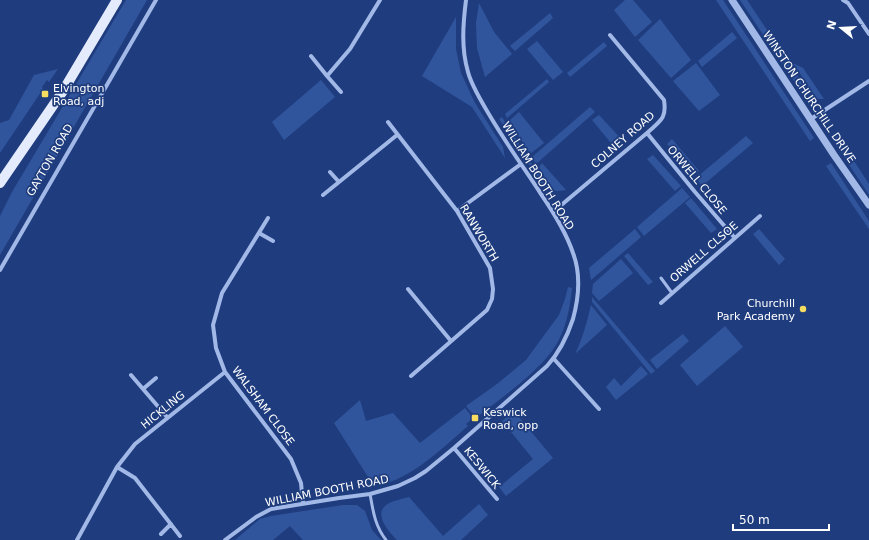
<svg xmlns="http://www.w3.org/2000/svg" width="869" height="540" font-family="'DejaVu Sans',sans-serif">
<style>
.green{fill:#31559d}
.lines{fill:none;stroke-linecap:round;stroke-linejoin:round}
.service{stroke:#a2b9e8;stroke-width:3}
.minor{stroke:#a2b9e8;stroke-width:4}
.tertiary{stroke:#a2b9e8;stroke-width:7}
.primary{stroke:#e4ebfd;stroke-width:10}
.poi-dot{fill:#f6dd62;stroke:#1f3d7e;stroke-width:1.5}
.labels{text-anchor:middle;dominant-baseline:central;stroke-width:3.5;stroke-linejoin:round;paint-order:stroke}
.poi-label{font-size:11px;fill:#fff;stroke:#1f3d7e;text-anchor:start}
.street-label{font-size:11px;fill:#fff;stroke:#1f3d7e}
</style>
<rect width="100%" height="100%" fill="#1f3d7e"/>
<path class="green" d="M 126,0 L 147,0 L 0,255 L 0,216 L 12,192 Z
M 625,0 L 633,0 L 652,22 L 635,37 L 614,10 Z
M 716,0 L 723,0 L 814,138 L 810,141 Z
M 740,0 L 747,0 L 807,90 L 802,93 Z
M 479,3 L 494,32 L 512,54 L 485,77 L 477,48 L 476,23 Z
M 550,13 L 553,18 L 515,51 L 510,46 Z
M 456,17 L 456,49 L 461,73 L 475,103 L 503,147 L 505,158 L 472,107 L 422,76 Z
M 660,19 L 691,60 L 671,78 L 638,40 Z
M 732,32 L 737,38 L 702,67 L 698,61 Z
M 537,41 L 563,72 L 553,80 L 527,49 Z
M 604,42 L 607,46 L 570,77 L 567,73 Z
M 696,63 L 720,95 L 699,111 L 673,81 Z
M 793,63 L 803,68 L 824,99 L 817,99 Z
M 58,69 L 49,82 L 47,80 L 42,87 L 43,89 L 0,153 L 0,123 L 9,120 L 34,75 Z
M 547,79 L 549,82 L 507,118 L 505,114 Z
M 321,80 L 335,97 L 284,140 L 272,122 Z
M 590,107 L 595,112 L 536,164 L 532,157 Z
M 519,112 L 544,143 L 530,154 L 509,121 Z
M 599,115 L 624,142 L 615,148 L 592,120 Z
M 502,117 L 548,189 L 544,187 L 499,119 Z
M 835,132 L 869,184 L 869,195 L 831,137 Z
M 746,136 L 753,143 L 702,186 L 696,178 Z
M 672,139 L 699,171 L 693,176 L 667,144 Z
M 653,155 L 681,186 L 675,191 L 647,159 Z
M 542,163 L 566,190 L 557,191 L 552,190 L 539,167 Z
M 831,163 L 869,221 L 869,229 L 826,166 Z
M 682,188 L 690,197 L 644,236 L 637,227 Z
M 691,198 L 717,229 L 711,233 L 685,203 Z
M 635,229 L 641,237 L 591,280 L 589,268 Z
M 759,229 L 785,259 L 779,265 L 753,234 Z
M 628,253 L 653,282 L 648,285 L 624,256 Z
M 621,259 L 633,273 L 599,301 L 592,293 L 593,284 Z
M 568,287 L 572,288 C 570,309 565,334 552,351 C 531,378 502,397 476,418 L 466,406 L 497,384 L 526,360 L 559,315 L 565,299 Z
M 592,297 L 655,371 L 651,374 L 592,302 Z
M 591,305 L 607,325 L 576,353 L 576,352 C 583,337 587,322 591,305 Z
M 725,326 L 743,347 L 697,386 L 680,365 Z
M 683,334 L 689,341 L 657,369 L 650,360 Z
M 641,366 L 648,374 L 616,400 L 606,387 L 614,378 L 621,386 Z
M 360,400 L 366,421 L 393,413 L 420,443 L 465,408 L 473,418 L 466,424 L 468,426 C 443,447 416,475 384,484 L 382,482 L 370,480 L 334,423 Z
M 514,411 L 553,458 L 506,496 L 499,487 L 533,459 L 502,421 Z
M 409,497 L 443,536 L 479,504 L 488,515 L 461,540 L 397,540 C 390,533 374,516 385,506 C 390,501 402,499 409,497 Z
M 343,505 L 357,505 L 365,511 L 372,530 L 381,540 L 303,540 L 290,526 L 273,540 L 235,540 L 260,519 L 271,516 Z"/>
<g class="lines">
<path class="service" d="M 661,278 L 672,293
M 370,494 C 373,511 375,526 386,540"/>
<path class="minor" d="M 843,0 L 848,3 L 869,34
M 311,56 L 327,76 L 350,49 L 380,0
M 327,76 L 341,92
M 811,119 L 869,81
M 388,122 L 457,211 L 490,268 L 493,289 L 492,299 L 487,310 L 411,376
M 647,133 L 695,192 L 734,237
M 330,172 L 339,182
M 323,195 L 397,135
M 457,211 L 521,164
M 553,212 L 647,133 C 660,121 667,119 664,100 L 610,35
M 268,218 L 222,293 L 213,325 L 216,348 L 225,372 L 291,459 L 301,483 L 303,503
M 259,233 L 273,241
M 0,270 L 156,0
M 408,289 L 451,341
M 661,303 L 760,216
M 554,359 L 599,409
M 131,375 L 167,417
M 143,389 L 156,378
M 454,448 L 497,499
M 117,467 L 135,478 L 180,536
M 161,534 L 171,524
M 77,540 L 117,467 L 135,444 L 225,372
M 225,540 L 256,517 L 271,509 L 339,498 L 370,494 L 398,486 L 415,478 L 426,471 L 454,448 L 547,366 C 560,352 567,337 573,319 C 579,297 581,274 573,253 C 566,232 554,213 541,194 C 524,168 506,143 490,116 C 482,102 472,87 468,72 C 461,48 463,24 466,0"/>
<path class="tertiary" d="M 732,0 L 834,155 L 869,205"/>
<path class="primary" d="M 0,183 L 63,91 L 117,0"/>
</g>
<g class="poi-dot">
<rect x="41" y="90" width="8" height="8" rx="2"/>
<circle cx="803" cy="309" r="4"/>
<rect x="471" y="414" width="8" height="8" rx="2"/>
</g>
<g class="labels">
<g class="poi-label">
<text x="53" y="88">Elvington<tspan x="53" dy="13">Road, adj</tspan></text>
<text x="795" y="303" text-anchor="end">Churchill<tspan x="795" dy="13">Park Academy</tspan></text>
<text x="483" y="412">Keswick<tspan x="483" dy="13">Road, opp</tspan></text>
</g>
<g class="street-label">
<text transform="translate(809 97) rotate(56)">WINSTON CHURCHILL DRIVE</text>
<text transform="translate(623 140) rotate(-41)">COLNEY ROAD</text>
<text transform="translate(50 160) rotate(-60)">GAYTON ROAD</text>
<text transform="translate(538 176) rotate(58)">WILLIAM BOOTH ROAD</text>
<text transform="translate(697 180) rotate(50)">ORWELL CLOSE</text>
<text transform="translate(479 233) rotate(59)">RANWORTH</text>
<text transform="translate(704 252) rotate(-41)">ORWELL CLSOE</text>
<text transform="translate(263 406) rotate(53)">WALSHAM CLOSE</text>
<text transform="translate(163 410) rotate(-39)">HICKLING</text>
<text transform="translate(482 468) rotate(51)">KESWICK</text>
<text transform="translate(327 491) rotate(-11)">WILLIAM BOOTH ROAD</text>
</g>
</g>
<g transform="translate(841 28) rotate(288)" stroke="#1f3d7e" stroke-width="3" paint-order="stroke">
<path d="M0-3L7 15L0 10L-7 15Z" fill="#ffffff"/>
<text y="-6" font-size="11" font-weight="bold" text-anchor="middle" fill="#ffffff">N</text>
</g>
<path d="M733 524v6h96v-6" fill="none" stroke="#ffffff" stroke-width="2"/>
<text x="739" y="524" font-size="12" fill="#ffffff" stroke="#1f3d7e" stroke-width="3" paint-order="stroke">50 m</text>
</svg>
